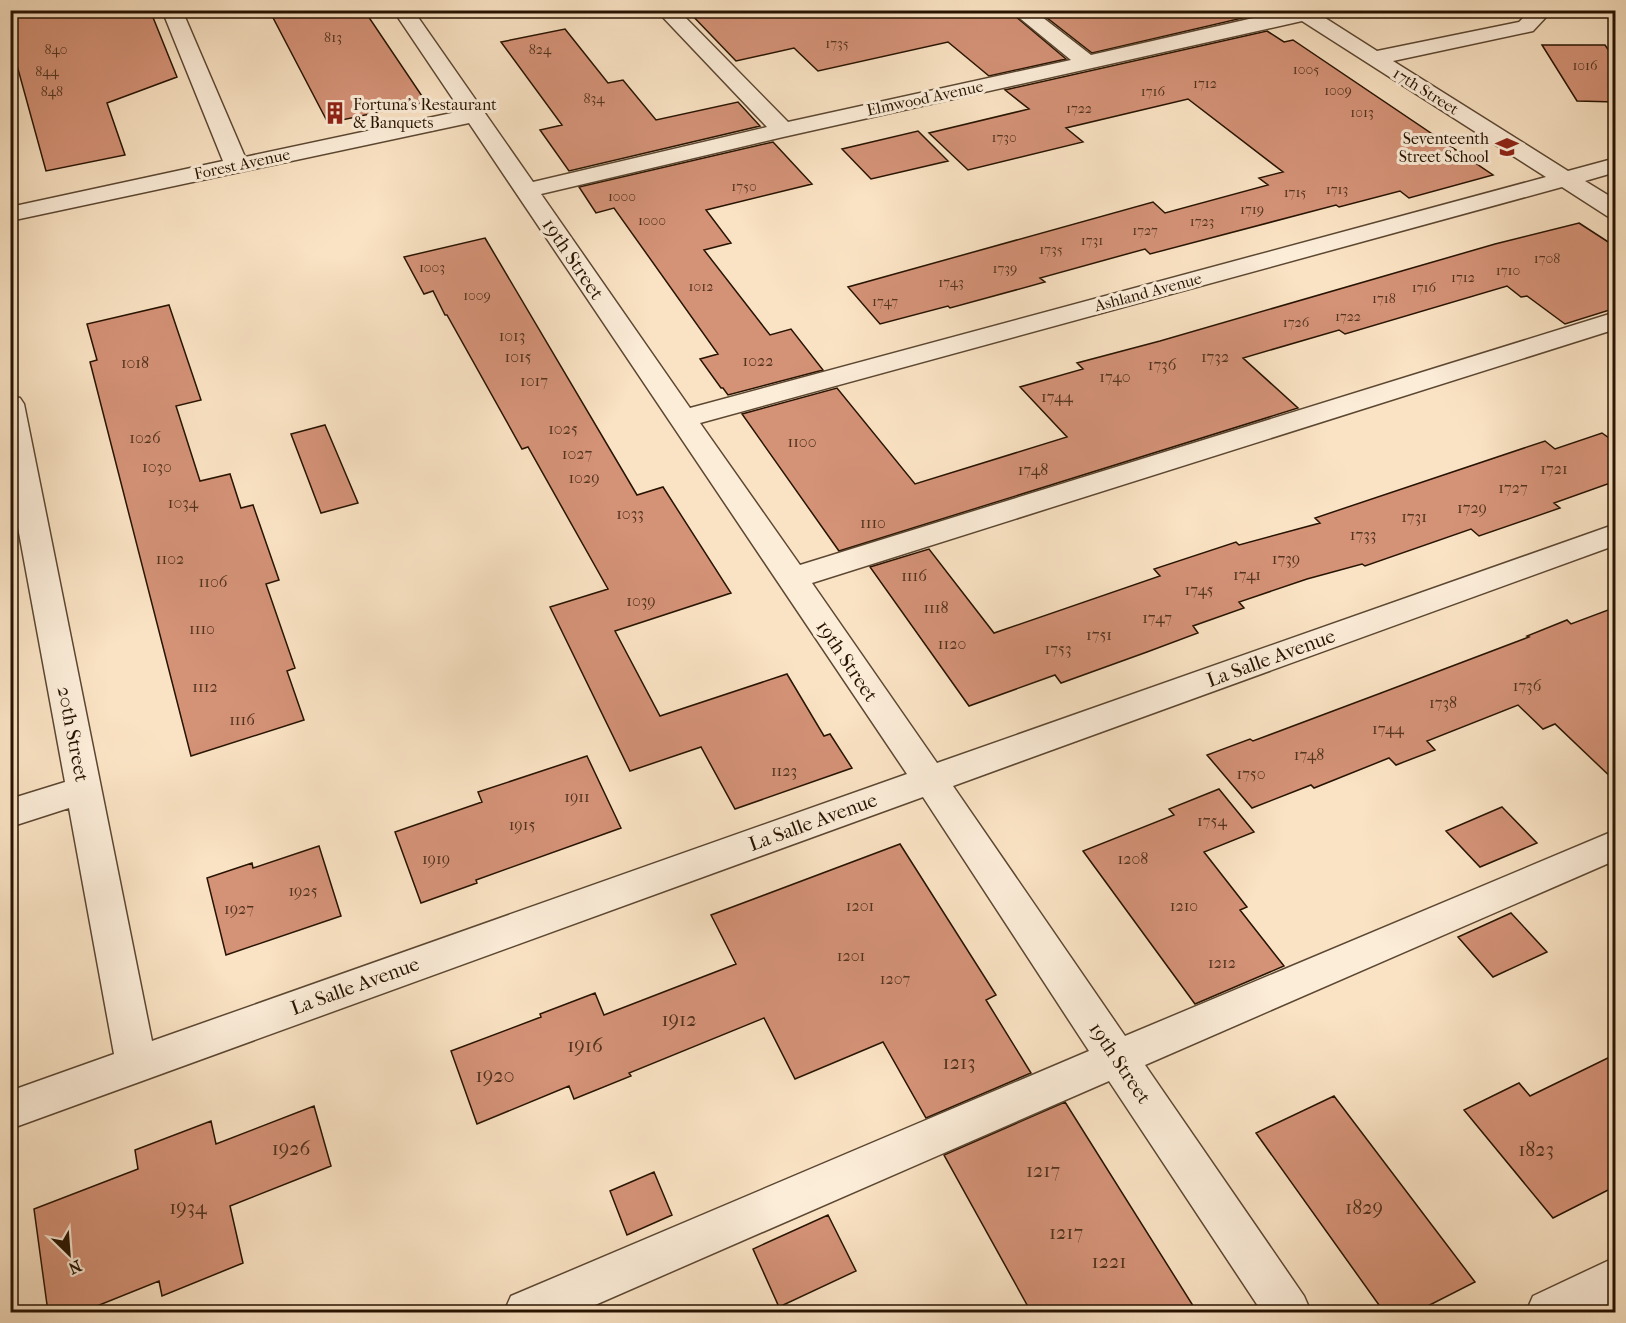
<svg xmlns="http://www.w3.org/2000/svg" width="1626" height="1323" font-family="'IM FELL French Canon',serif">
<style>
.building{fill:#d49277;stroke:#271301;stroke-width:1.5}
.lines{fill:none;stroke-linecap:round;stroke-linejoin:round}
.minor-casing{stroke:#5c4732;stroke-width:3}
.minor{fill:#fcedd9;fill-rule:evenodd}
.labels{text-anchor:middle;dominant-baseline:central;stroke-width:6;stroke-linejoin:round;paint-order:stroke}
.far-number-label{font-size:14px;fill:#52331e}
.far-street-label{font-size:16px;fill:#271301;stroke:#fcedd9}
.far-poi-label{font-size:16px;fill:#271301;stroke:#fcedd9;text-anchor:start}
.number-label{font-size:16px;fill:#52331e}
.street-label{font-size:20px;fill:#271301;stroke:#fcedd9}
.near-number-label{font-size:20px;fill:#52331e}
</style>
<rect width="100%" height="100%" fill="#fae3c4"/>
<filter id="stains"><feTurbulence type="fractalNoise" baseFrequency=".00333" numOctaves="4"/><feColorMatrix values="0 0 0 0 .2 0 0 0 0 .09 0 0 0 0 .02 0 0 0 .5 -.17"/></filter>
<radialGradient id="worn" r=".72"><stop offset=".6" stop-color="#630" stop-opacity="0"/><stop offset="1" stop-color="#630" stop-opacity=".3"/></radialGradient>
<path class="building" d="M 29,10 L 150,10 L 177,77 L 107,103 L 125,155 L 46,171 L 10,40 L 10,14 Z
M 269,10 L 364,10 L 426,102 L 328,123 Z
M 687,10 L 1008,10 L 1066,59 L 989,76 L 948,42 L 818,71 L 794,48 L 736,61 Z
M 1037,10 L 1237,10 L 1247,17 L 1092,53 Z
M 565,29 L 608,83 L 623,80 L 656,120 L 738,102 L 760,126 L 569,171 L 540,130 L 562,125 L 501,42 Z
M 1267,31 L 1284,42 L 1293,40 L 1493,175 L 1409,198 L 1400,191 L 1339,207 L 1336,205 L 1150,254 L 1145,249 L 1040,278 L 1045,282 L 950,308 L 948,306 L 880,324 L 848,287 L 1153,202 L 1165,213 L 1268,185 L 1259,178 L 1283,172 L 1188,99 L 1066,128 L 1083,142 L 968,170 L 929,133 L 1029,109 L 1005,90 Z
M 1542,45 L 1605,45 L 1616,61 L 1616,102 L 1577,101 Z
M 918,131 L 948,161 L 871,179 L 842,149 Z
M 773,142 L 812,184 L 706,210 L 731,243 L 704,250 L 770,335 L 791,329 L 823,370 L 728,395 L 723,388 L 721,388 L 700,359 L 718,354 L 614,208 L 596,213 L 579,187 Z
M 1579,223 L 1616,247 L 1616,308 L 1565,324 L 1527,296 L 1521,297 L 1507,286 L 1345,334 L 1339,330 L 1243,358 L 1298,408 L 839,551 L 742,414 L 837,388 L 915,484 L 1067,437 L 1020,387 L 1083,369 L 1077,363 L 1160,341 L 1495,244 Z
M 485,238 L 637,495 L 663,487 L 731,593 L 615,631 L 660,716 L 787,674 L 824,736 L 830,734 L 852,768 L 735,809 L 701,747 L 630,771 L 550,607 L 608,589 L 528,447 L 522,449 L 447,315 L 445,315 L 433,291 L 424,294 L 404,257 Z
M 169,305 L 201,400 L 176,406 L 200,481 L 230,474 L 241,508 L 253,505 L 279,580 L 266,584 L 295,668 L 287,671 L 304,720 L 191,756 L 90,362 L 97,360 L 87,324 Z
M 325,425 L 358,503 L 321,513 L 291,434 Z
M 1602,433 L 1616,443 L 1616,481 L 1554,503 L 1560,508 L 1479,536 L 1471,529 L 1365,566 L 1362,564 L 1307,579 L 1239,602 L 1244,608 L 1193,626 L 1198,633 L 1147,652 L 1061,683 L 1055,675 L 969,706 L 870,567 L 929,549 L 994,633 L 1160,576 L 1154,569 L 1236,542 L 1239,545 L 1320,523 L 1315,518 L 1545,441 L 1555,449 Z
M 1616,607 L 1616,782 L 1555,724 L 1543,729 L 1518,705 L 1427,741 L 1435,750 L 1396,765 L 1389,758 L 1314,788 L 1311,785 L 1252,808 L 1207,755 L 1250,739 L 1253,741 L 1381,693 L 1529,637 L 1527,636 L 1567,620 L 1571,624 Z
M 587,756 L 621,828 L 476,880 L 477,883 L 421,903 L 395,832 L 482,802 L 478,792 Z
M 1219,789 L 1254,832 L 1204,852 L 1247,907 L 1240,910 L 1284,966 L 1195,1004 L 1083,851 L 1174,815 L 1169,809 Z
M 1502,807 L 1537,843 L 1480,867 L 1446,831 Z
M 900,844 L 996,995 L 986,1000 L 1031,1073 L 926,1118 L 883,1042 L 795,1079 L 764,1018 L 629,1073 L 631,1076 L 574,1099 L 569,1086 L 477,1124 L 451,1051 L 541,1017 L 540,1014 L 595,993 L 604,1015 L 736,964 L 711,915 Z
M 319,846 L 341,916 L 226,955 L 207,878 L 252,863 L 253,868 Z
M 1511,913 L 1547,952 L 1493,977 L 1458,937 Z
M 1616,1054 L 1616,1186 L 1553,1218 L 1464,1110 L 1519,1083 L 1530,1096 Z
M 1334,1096 L 1475,1282 L 1416,1312 L 1384,1312 L 1256,1133 Z
M 1065,1102 L 1197,1312 L 1031,1312 L 944,1155 Z
M 314,1106 L 331,1166 L 230,1206 L 243,1263 L 162,1296 L 159,1281 L 82,1312 L 48,1312 L 34,1209 L 138,1169 L 135,1150 L 211,1121 L 216,1144 Z
M 654,1172 L 672,1215 L 627,1235 L 610,1191 Z
M 828,1215 L 856,1271 L 779,1307 L 753,1249 Z"/>
<g class="lines">
<g class="minor-casing">
<path id="minor" d="M 162,10 L 182,10 L 245,157 L 461,111 L 393,10 L 413,10 L 533,182 L 767,127 L 656,10 L 678,10 L 788,122 L 1071,60 L 1010,10 L 1033,10 L 1091,55 L 1288,10 L 1334,10 L 1331,14 L 1322,16 L 1377,51 L 1519,22 L 1525,16 L 1520,10 L 1544,12 L 1547,16 L 1533,31 L 1393,61 L 1568,171 L 1616,158 L 1616,172 L 1585,181 L 1616,200 L 1616,218 L 1607,216 L 1562,187 L 700,423 L 800,565 L 1616,312 L 1616,329 L 812,583 L 937,763 L 1616,524 L 1616,545 L 953,786 L 1125,1036 L 1616,830 L 1616,860 L 1145,1065 L 1304,1296 L 1311,1312 L 1262,1312 L 1109,1081 L 579,1312 L 504,1312 L 511,1296 L 1089,1051 L 923,797 L 10,1129 L 10,1091 L 114,1054 L 69,808 L 10,827 L 10,799 L 65,782 L 10,484 L 10,396 L 20,398 L 24,404 L 152,1041 L 907,774 L 469,123 L 10,221 L 10,207 L 223,161 ZM 1302,21 L 1546,177 L 690,408 L 541,194 L 783,137 Z
M 1616,1257 L 1616,1303 L 1596,1312 L 1526,1312 L 1533,1296 Z"/>
</g>
<use href="#minor" class="minor"/>
</g>
<defs>
<g id="building-bare" transform="scale(1.8)"><path d="M-4-6H4V6H1V3H-1V6H-4ZM-2.5-4.3h1.7v1.8h-1.7ZM.8-4.3h1.7v1.8H.8ZM-2.5-1h1.7V.8h-1.7ZM.8-1h1.7V.8H.8Z" fill="#8f2418" stroke="#fcedd9" stroke-width="2.5" paint-order="stroke"/></g>
<g id="school-bare" transform="scale(1.8)"><path d="M0-5L7-2L0 1L-7-2ZM-4 1L0 2.5L4 1V4Q0 6-4 4Z" fill="#8f2418" stroke="#fcedd9" stroke-width="2.5" paint-order="stroke"/></g>
</defs>
<g fill-rule="evenodd">
<use href="#building-bare" x="335" y="113"/>
<use href="#school-bare" x="1507" y="147"/>
</g>
<g class="labels">
<g class="far-number-label">
<text x="333" y="37">813</text>
<text x="837" y="43">1735</text>
<text x="56" y="49">840</text>
<text x="540" y="49">824</text>
<text x="1585" y="65">1016</text>
<text x="1306" y="69">1005</text>
<text x="47" y="71">844</text>
<text x="1205" y="83">1712</text>
<text x="1338" y="90">1009</text>
<text x="52" y="91">848</text>
<text x="1153" y="91">1716</text>
<text x="594" y="98">834</text>
<text x="1079" y="108">1722</text>
<text x="1362" y="112">1013</text>
<text x="1004" y="137">1730</text>
<text x="744" y="186">1750</text>
<text x="1337" y="189">1713</text>
<text x="1295" y="192">1715</text>
<text x="622" y="196">1000</text>
<text x="1252" y="209">1719</text>
<text x="652" y="220">1000</text>
<text x="1202" y="221">1723</text>
<text x="1145" y="230">1727</text>
<text x="1092" y="240">1731</text>
<text x="1051" y="249">1735</text>
<text x="1547" y="258">1708</text>
<text x="432" y="267">1003</text>
<text x="1005" y="268">1739</text>
<text x="1508" y="270">1710</text>
<text x="1463" y="277">1712</text>
<text x="951" y="282">1743</text>
<text x="701" y="286">1012</text>
<text x="1424" y="287">1716</text>
<text x="477" y="295">1009</text>
<text x="1384" y="298">1718</text>
<text x="885" y="301">1747</text>
<text x="1348" y="316">1722</text>
<text x="1296" y="322">1726</text>
</g>
<g class="far-street-label">
<text transform="translate(1426 91) rotate(32)">17th Street</text>
<text transform="translate(925 98) rotate(-12)">Elmwood Avenue</text>
<text transform="translate(242 164) rotate(-12)">Forest Avenue</text>
<text transform="translate(1148 292) rotate(-15)">Ashland Avenue</text>
</g>
<g class="far-poi-label">
<text x="353" y="104">Fortuna's Restaurant<tspan x="353" dy="18">&amp; Banquets</tspan></text>
<text x="1489" y="138" text-anchor="end">Seventeenth<tspan x="1489" dy="18">Street School</tspan></text>
</g>
<g class="number-label">
<text x="512" y="335">1013</text>
<text x="518" y="356">1015</text>
<text x="1215" y="356">1732</text>
<text x="758" y="360">1022</text>
<text x="135" y="362">1018</text>
<text x="1162" y="364">1736</text>
<text x="1115" y="376">1740</text>
<text x="534" y="380">1017</text>
<text x="1057" y="396">1744</text>
<text x="563" y="428">1025</text>
<text x="145" y="437">1026</text>
<text x="802" y="441">1100</text>
<text x="577" y="453">1027</text>
<text x="157" y="466">1030</text>
<text x="1554" y="468">1721</text>
<text x="1033" y="469">1748</text>
<text x="584" y="477">1029</text>
<text x="1513" y="487">1727</text>
<text x="183" y="502">1034</text>
<text x="1472" y="507">1729</text>
<text x="630" y="513">1033</text>
<text x="1414" y="516">1731</text>
<text x="873" y="522">1110</text>
<text x="1363" y="534">1733</text>
<text x="170" y="558">1102</text>
<text x="1286" y="558">1739</text>
<text x="1247" y="574">1741</text>
<text x="914" y="575">1116</text>
<text x="213" y="581">1106</text>
<text x="1199" y="589">1745</text>
<text x="641" y="600">1039</text>
<text x="936" y="607">1118</text>
<text x="1157" y="617">1747</text>
<text x="202" y="628">1110</text>
<text x="1099" y="634">1751</text>
<text x="952" y="643">1120</text>
<text x="1058" y="648">1753</text>
<text x="1527" y="685">1736</text>
<text x="205" y="686">1112</text>
<text x="1443" y="702">1738</text>
<text x="242" y="719">1116</text>
<text x="1388" y="728">1744</text>
<text x="1309" y="754">1748</text>
<text x="784" y="770">1123</text>
<text x="1251" y="773">1750</text>
<text x="577" y="796">1911</text>
<text x="1212" y="820">1754</text>
<text x="522" y="824">1915</text>
<text x="436" y="858">1919</text>
<text x="1133" y="858">1208</text>
<text x="303" y="890">1925</text>
<text x="860" y="905">1201</text>
<text x="1184" y="905">1210</text>
<text x="239" y="908">1927</text>
<text x="851" y="955">1201</text>
<text x="1222" y="962">1212</text>
<text x="895" y="978">1207</text>
</g>
<g class="street-label">
<text transform="translate(573 259) rotate(56)">19th Street</text>
<text transform="translate(1271 658) rotate(-20)">La Salle Avenue</text>
<text transform="translate(847 661) rotate(56)">19th Street</text>
<text transform="translate(73 734) rotate(79)">20th Street</text>
<text transform="translate(813 822) rotate(-20)">La Salle Avenue</text>
<text transform="translate(355 986) rotate(-20)">La Salle Avenue</text>
<text transform="translate(1120 1063) rotate(56)">19th Street</text>
</g>
<g class="near-number-label">
<text x="679" y="1019">1912</text>
<text x="585" y="1045">1916</text>
<text x="959" y="1062">1213</text>
<text x="495" y="1075">1920</text>
<text x="291" y="1148">1926</text>
<text x="1536" y="1149">1823</text>
<text x="1043" y="1170">1217</text>
<text x="188" y="1207">1934</text>
<text x="1364" y="1207">1829</text>
<text x="1066" y="1232">1217</text>
<text x="1109" y="1261">1221</text>
</g>
</g>
<rect width="1626" height="1323" fill="none" stroke="#fae3c4" stroke-width="36"/>
<rect x="12" y="12" width="1602" height="1299" fill="none" stroke="#271301" stroke-width="3"/>
<rect x="18" y="18" width="1590" height="1287" fill="none" stroke="#271301" stroke-width="1.5"/>
<g transform="translate(69 1254) rotate(155)" stroke="#fcedd9" stroke-width="4.5" paint-order="stroke">
<path d="M0-4.5L10 22L0 15L-10 22Z" fill="#271301"/>
<text y="-9" font-size="16" font-weight="bold" text-anchor="middle" fill="#271301">N</text>
</g>
<rect width="100%" height="100%" filter="url(#stains)"/>
<rect width="100%" height="100%" fill="url(#worn)"/>
</svg>
